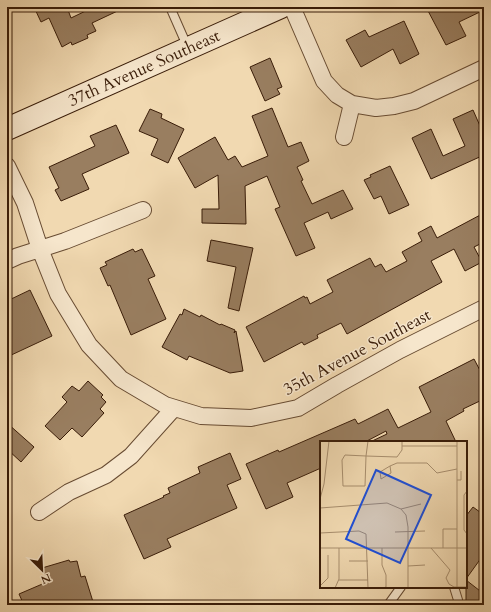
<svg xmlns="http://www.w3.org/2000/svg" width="491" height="612" font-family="Cardo,serif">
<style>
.building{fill:#997e60;stroke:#391c08}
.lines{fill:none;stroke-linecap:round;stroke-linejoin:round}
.lane-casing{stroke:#674b32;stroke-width:10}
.street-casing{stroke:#674b32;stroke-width:18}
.secondary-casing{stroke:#391c08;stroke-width:24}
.lane{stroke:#f6e6cc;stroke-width:8}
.street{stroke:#f6e6cc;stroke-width:16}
.secondary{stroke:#f6e6cc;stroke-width:22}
.labels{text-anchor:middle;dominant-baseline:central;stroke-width:3;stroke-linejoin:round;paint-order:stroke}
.street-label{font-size:17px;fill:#391c08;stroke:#f6e6cc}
.inset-road{fill:none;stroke:#a78d6d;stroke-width:1}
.view{fill:#1d4ed8;fill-opacity:0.15;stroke:#1d4ed8;stroke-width:2}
.inset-edge{fill:none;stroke:#391c08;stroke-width:2}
</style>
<rect width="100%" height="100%" fill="#f1d9b1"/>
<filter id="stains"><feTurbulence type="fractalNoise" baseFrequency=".005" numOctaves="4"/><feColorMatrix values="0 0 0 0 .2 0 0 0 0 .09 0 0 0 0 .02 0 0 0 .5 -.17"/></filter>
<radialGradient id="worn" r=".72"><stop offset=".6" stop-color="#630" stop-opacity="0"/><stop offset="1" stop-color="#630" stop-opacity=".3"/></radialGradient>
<path class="building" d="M 34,7 L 74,7 L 68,10 L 71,18 L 94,7 L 126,7 L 92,23 L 96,31 L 87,35 L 88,38 L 72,45 L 71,42 L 62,47 L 49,18 L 41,22 Z
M 426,7 L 484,7 L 484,10 L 459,22 L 466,36 L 446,45 Z
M 404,21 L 419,54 L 400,64 L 393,49 L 361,67 L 346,40 L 365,30 L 369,37 Z
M 270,58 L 282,87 L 277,89 L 280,94 L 265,101 L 250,67 Z
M 272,108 L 288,147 L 301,142 L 309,161 L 297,167 L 303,180 L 301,181 L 312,204 L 343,190 L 353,209 L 331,219 L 328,212 L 304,223 L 315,248 L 296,256 L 275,209 L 280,207 L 267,176 L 245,186 L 246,224 L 202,223 L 202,209 L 219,209 L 218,175 L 195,188 L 178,158 L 215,137 L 228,160 L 235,156 L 242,167 L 268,156 L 252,116 Z
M 150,109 L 162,114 L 161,118 L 184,129 L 168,163 L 151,155 L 158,139 L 139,131 Z
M 473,110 L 484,135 L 484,155 L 431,179 L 412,138 L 431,129 L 443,156 L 465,146 L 453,119 Z
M 116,125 L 129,153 L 82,174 L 89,189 L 61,201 L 55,190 L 59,188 L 49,167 L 95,146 L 90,136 Z
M 390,166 L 409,205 L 389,214 L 381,196 L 374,199 L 364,180 L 371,177 L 370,175 Z
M 484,213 L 484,242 L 474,247 L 482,262 L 465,271 L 454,249 L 431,261 L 442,282 L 347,334 L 341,323 L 317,335 L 318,338 L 304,345 L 302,342 L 264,362 L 246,327 L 304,296 L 305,298 L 307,297 L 310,304 L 333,292 L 327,280 L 370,258 L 375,267 L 381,264 L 386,272 L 407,261 L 402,252 L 422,241 L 418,233 L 431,226 L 437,238 Z
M 211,240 L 253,248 L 239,311 L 228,308 L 236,267 L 207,261 Z
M 133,249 L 135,252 L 142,249 L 155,276 L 148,279 L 166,319 L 131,335 L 110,285 L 108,286 L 100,268 L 107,265 L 105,262 Z
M 30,290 L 52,336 L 7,357 L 7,301 Z
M 184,309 L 200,317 L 201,315 L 220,325 L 221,324 L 235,330 L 234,333 L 236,331 L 243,371 L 230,373 L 189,356 L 187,360 L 162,347 L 180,314 L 182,315 Z
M 474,359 L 484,378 L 484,399 L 463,409 L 464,411 L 446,421 L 456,442 L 370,442 L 387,434 L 386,431 L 365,442 L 321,442 L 321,468 L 287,483 L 293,497 L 266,509 L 246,464 L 278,450 L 279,452 L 355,419 L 358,424 L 388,409 L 398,428 L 431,412 L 419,387 Z
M 88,381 L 103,395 L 101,397 L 106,402 L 100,409 L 104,413 L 82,437 L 72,428 L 60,440 L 45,426 L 67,402 L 62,397 L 72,386 L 79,391 Z
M 7,423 L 34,447 L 21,462 L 7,449 Z
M 230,453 L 241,479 L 227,485 L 237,508 L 167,539 L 171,547 L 144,559 L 124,515 L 164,497 L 163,496 L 170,493 L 168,488 L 200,473 L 198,467 Z
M 473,507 L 484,515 L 484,554 L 466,579 L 466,516 Z
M 69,560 L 70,562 L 77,561 L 81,577 L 85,576 L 94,605 L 24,605 L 19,594 L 47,582 L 42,568 Z
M 466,580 L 484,594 L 484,605 L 466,605 Z"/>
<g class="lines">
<g class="lane-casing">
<path id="lane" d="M 170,7 L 188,48
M 454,587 L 458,600 L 457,605
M 388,605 L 401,587"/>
</g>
<g class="street-casing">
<path id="street" d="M 292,7 L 324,81 L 337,95 L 352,104 L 376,108 L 394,106 L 414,101 L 484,68
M 344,137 L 352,104
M 7,166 L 25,203 L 40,249 L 58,294 L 89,345 L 121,379 L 165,405 L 201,416 L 251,418 L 298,408 L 337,385 L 400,350 L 484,308
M 7,261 L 18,256 L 65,241 L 143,210
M 39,512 L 69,492 L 106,475 L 131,456 L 174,408"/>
</g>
<g class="secondary-casing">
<path id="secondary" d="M 7,129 L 281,7"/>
</g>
<use href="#lane" class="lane"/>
<use href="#street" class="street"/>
<use href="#secondary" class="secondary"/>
</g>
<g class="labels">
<g class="street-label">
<text transform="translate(144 68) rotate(-24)">37th Avenue Southeast</text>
<text transform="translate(357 352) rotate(-28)">35th Avenue Southeast</text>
</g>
</g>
<g transform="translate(320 441)">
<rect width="147" height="147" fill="#f1d9b1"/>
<path class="inset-road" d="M 48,0 L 46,15 L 77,16 L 82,9 L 82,0M 137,0 L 137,147M 82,5 L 137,5M 25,14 L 46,15 L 45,45 L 23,45 L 22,19 ZM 70,25 L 77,22 L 107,22 L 117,32 L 137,28M 70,25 L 71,32 L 61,38 L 60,31 ZM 137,39 L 141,39 L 141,30M 147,50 L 144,54 L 144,89 L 147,93M 0,58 L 4,43 L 9,0M 0,67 L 67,62 L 81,68 L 86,74 L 88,86 L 88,147M 81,68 L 101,63M 75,91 L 105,90M 0,92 L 39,90 L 46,93 L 48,147M 0,107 L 147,107M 62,107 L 62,124 L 66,134 L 66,146 L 63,147M 111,107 L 130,129 L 126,137 L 129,143 L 134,146 L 147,146M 123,107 L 123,88 L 137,88M 29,120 L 48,120M 88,125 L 105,124M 19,139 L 48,139M 0,145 L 8,137 L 8,114M 15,147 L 19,138 L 19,107"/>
<path class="view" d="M 56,29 L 111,54 L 80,122 L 26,98 Z"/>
<rect width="147" height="147" class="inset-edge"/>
</g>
<rect width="491" height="612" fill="none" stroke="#f1d9b1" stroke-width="24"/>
<rect x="8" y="8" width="475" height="596" fill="none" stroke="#391c08" stroke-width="2"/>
<rect x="12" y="12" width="467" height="588" fill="none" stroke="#391c08"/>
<g transform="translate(42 570) rotate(156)" stroke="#f6e6cc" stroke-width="3" paint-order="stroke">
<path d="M0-3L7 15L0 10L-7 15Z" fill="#391c08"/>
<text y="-6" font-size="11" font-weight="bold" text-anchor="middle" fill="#391c08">N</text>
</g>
<rect width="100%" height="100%" filter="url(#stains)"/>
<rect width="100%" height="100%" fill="url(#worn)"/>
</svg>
